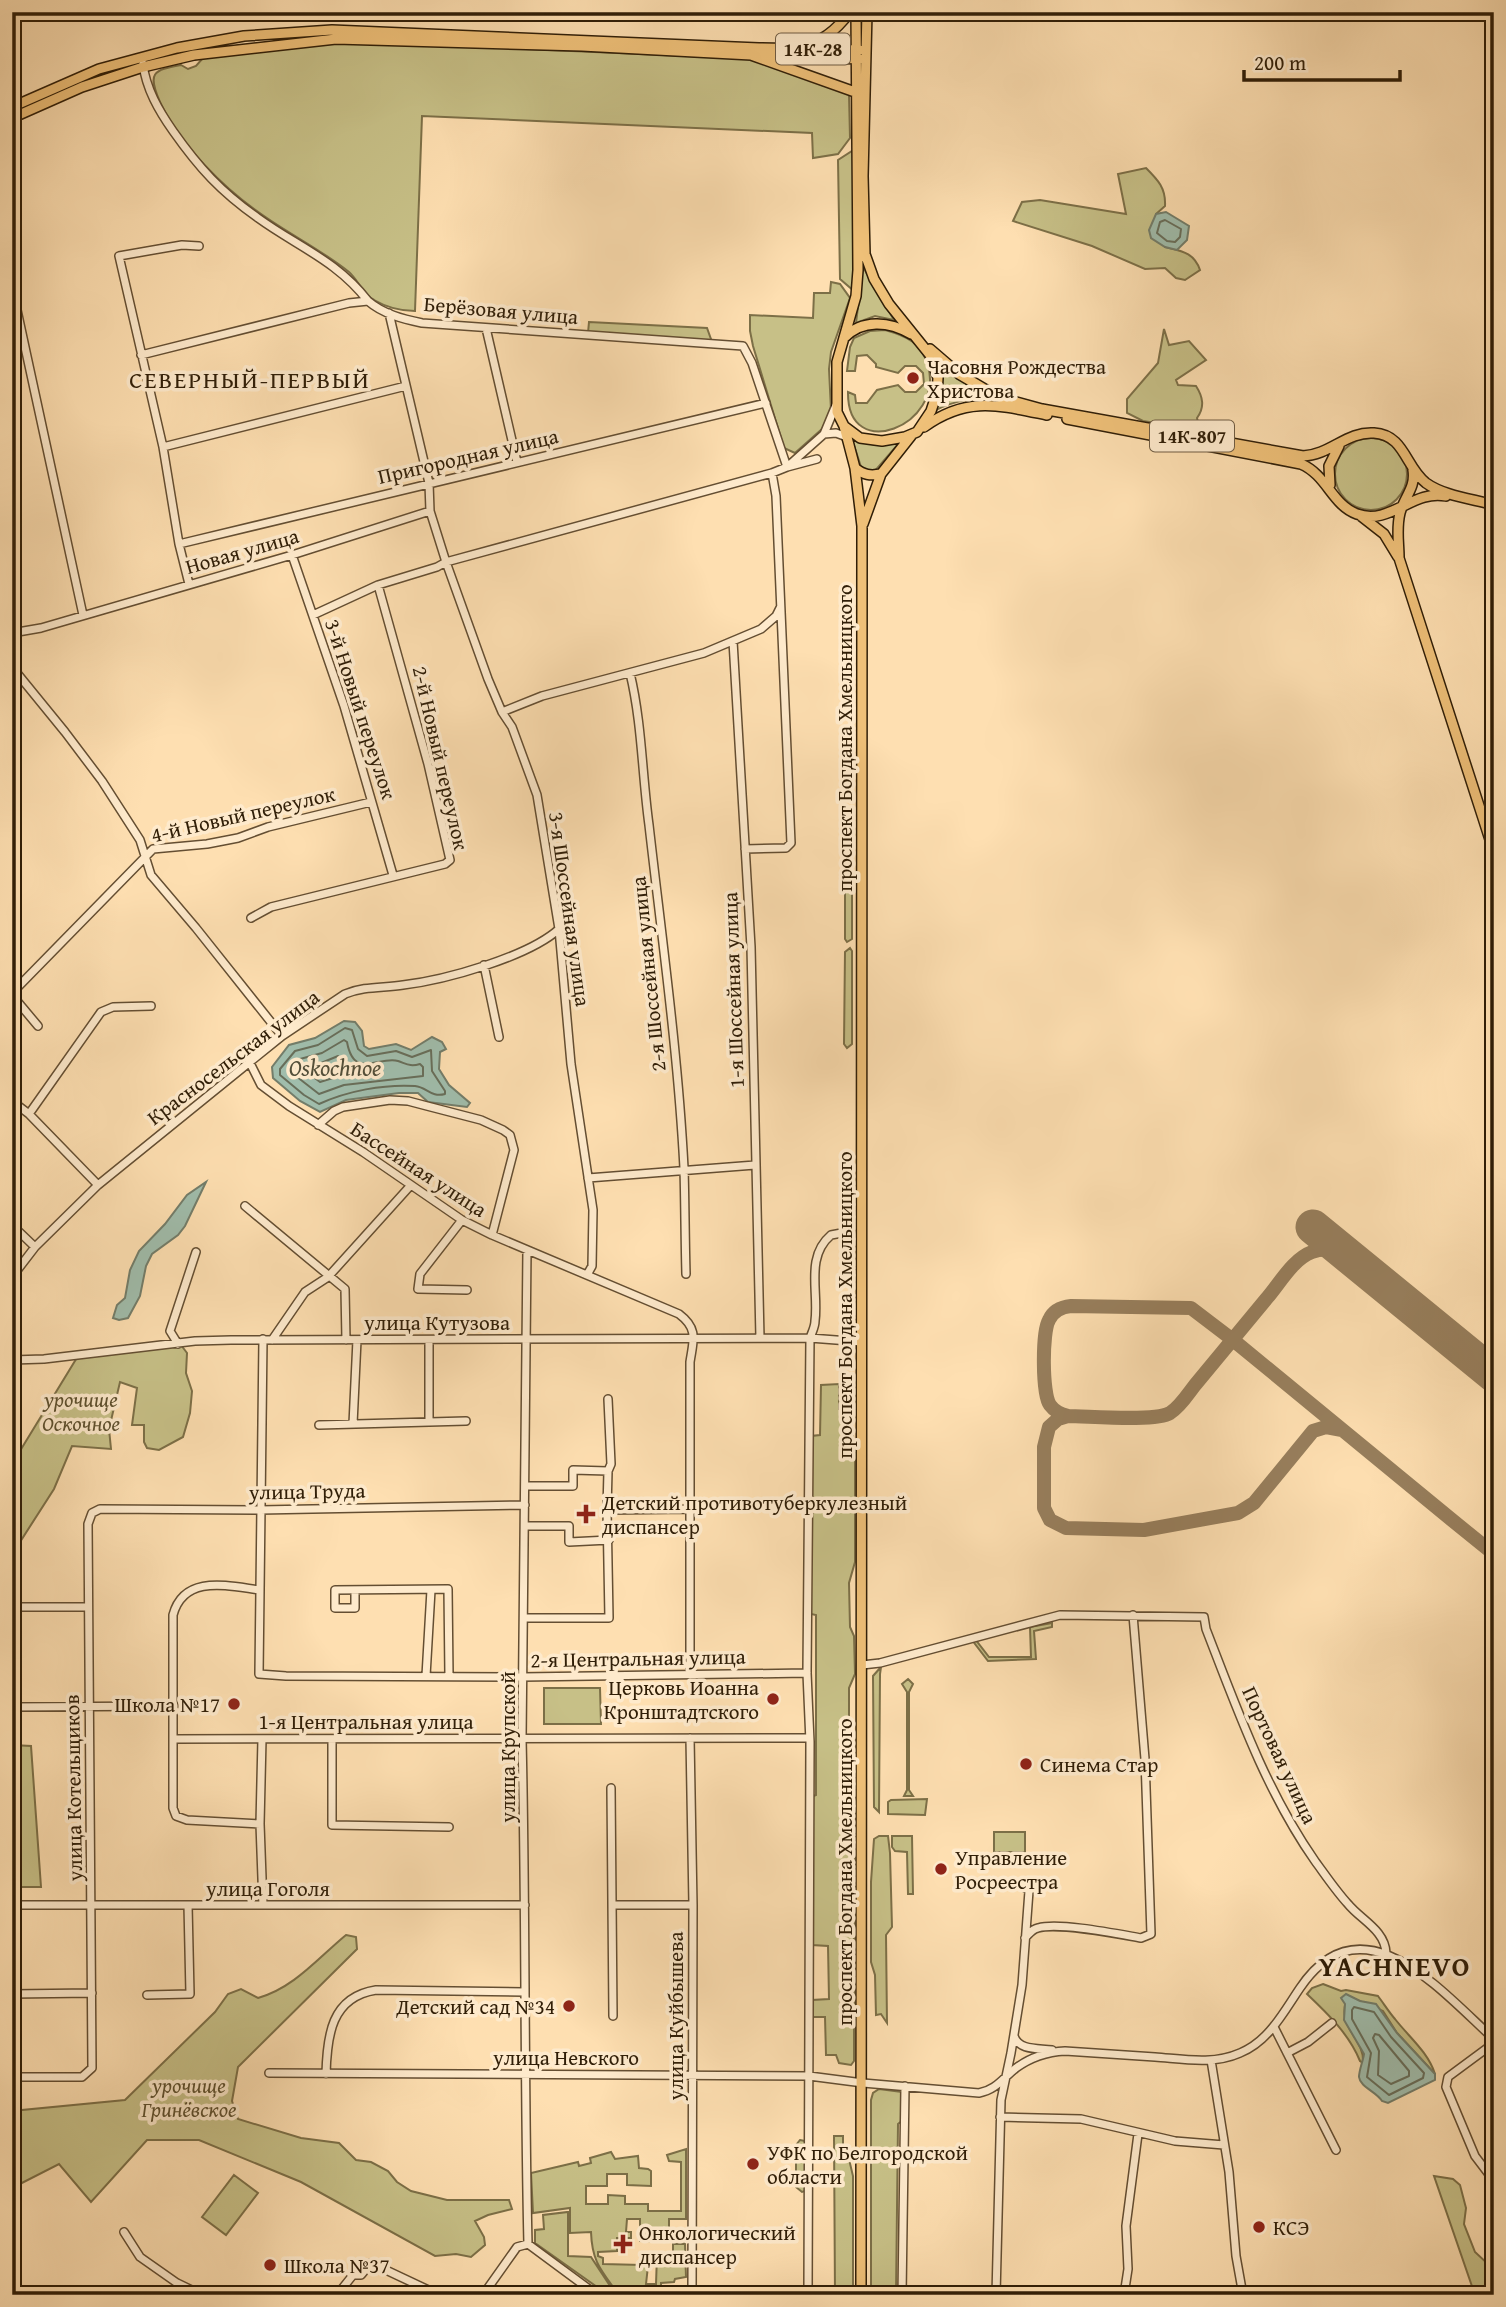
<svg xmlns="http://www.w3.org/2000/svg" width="1506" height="2307" font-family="'Gentium Book Plus',serif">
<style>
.green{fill:#c7c087;stroke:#7c6f47;stroke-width:2}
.water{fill:#a0bdac;stroke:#737d6a;stroke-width:2}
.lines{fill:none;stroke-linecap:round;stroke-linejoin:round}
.shore{stroke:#686e5a;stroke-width:2}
.taxiway{stroke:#977e5c;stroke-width:14}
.runway{stroke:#977e5c;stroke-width:35}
.minor-casing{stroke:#644e32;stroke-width:10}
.major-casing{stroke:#301e07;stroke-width:12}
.minor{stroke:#feeacc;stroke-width:7}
.major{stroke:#efc078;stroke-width:9}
.poi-dot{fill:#8f2418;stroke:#feeacc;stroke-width:2.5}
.labels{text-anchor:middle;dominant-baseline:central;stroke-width:7;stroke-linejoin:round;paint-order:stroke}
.shield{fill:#feeacc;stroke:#6e5b42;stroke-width:2}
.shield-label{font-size:19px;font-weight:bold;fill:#301e07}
.street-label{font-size:21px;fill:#301e07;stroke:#feeacc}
.poi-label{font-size:21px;fill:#301e07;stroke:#feeacc;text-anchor:start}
.park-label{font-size:21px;font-style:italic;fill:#5d4f2d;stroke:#feeacc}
.water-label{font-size:23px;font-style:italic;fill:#524e39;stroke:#feeacc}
.quarter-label{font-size:24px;letter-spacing:2px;fill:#301e07;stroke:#feeacc}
.district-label{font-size:28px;font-weight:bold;letter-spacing:2px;fill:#301e07;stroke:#feeacc}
</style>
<rect width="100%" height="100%" fill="#fedfb1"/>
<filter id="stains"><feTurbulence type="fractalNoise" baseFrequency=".00286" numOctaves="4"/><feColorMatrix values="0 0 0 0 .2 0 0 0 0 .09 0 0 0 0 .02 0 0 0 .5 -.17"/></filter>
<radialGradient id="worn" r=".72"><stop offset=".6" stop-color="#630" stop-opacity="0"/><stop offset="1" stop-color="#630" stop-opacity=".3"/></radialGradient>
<path class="green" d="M 342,41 L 754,59 L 849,94 L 850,138 L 838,154 L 813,158 L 812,133 L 422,116 L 415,311 C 400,311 386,307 374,300 C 363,294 358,280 349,272 C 323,251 291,235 264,216 C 225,190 179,144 160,102 C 147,73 153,70 181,65 L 188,69 L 196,66 L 203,58 Z
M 852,151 L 855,153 L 854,291 L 840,279 L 838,160 Z
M 1146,168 C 1158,180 1166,188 1165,206 L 1156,214 L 1165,247 C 1181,251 1194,252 1200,270 L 1185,280 L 1176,278 L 1165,268 L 1145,269 L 1092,246 L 1013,221 L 1022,202 L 1040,200 L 1126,214 L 1118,174 Z
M 863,267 L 894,320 L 875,316 L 856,323 Z
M 831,282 L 840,284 L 850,298 L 831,352 L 829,369 L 831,410 L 826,423 L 822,429 L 795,453 L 784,448 L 753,346 L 750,331 L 750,315 L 813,318 L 814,293 L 830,293 Z
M 589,322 L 707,328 L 712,342 L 588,333 Z
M 1164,329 L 1169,345 L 1189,341 L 1206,360 L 1176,380 L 1178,385 L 1196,386 C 1203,397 1205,407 1197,418 L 1200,430 L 1143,421 L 1127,413 L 1127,399 L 1158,363 Z
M 885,330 C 907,336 922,343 928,366 C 945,425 847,465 848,392 L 855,395 L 856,403 L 867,403 L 877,390 L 898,385 L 905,392 L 916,392 L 924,384 L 923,373 L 916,366 L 905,366 L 898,373 L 876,367 L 876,364 L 867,355 L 857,356 L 855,371 L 847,371 L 850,347 L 854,338 L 870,331 Z
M 940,362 L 995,399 C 973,398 956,400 936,410 L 943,388 Z
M1335 474a36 36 0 1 1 72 0a36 36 0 1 1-72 0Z
M 852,439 L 875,445 L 900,442 L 874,472 L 862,470 Z
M 848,845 L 852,846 L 850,883 L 852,893 L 852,939 L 847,942 L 845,939 L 845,849 Z
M 850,948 L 852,951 L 852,1044 L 847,1048 L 844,1044 L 845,952 Z
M 181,1345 L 187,1353 L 186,1373 L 192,1391 L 190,1413 L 183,1437 L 159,1450 L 147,1448 L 144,1442 L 144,1425 L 132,1425 L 137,1388 L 120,1382 L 109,1429 L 111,1449 L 72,1446 L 54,1489 L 20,1542 L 12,1548 L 12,1464 L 78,1356 Z
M 839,1384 L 839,1409 L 848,1409 L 855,1447 L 855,1562 L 849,1583 L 850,1627 L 854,1636 L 855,1674 L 849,1688 L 849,1726 L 854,1735 L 854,2061 L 851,2065 L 839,2063 L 836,2055 L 826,2055 L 825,2017 L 812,2017 L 812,2000 L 829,1999 L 828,1946 L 812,1945 L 811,1797 L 816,1795 L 816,1615 L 811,1614 L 811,1436 L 820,1435 L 821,1385 Z
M 1052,1623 L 1052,1627 L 1034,1631 L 1036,1659 L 988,1661 L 972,1640 L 975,1639 L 989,1657 L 1031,1657 L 1030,1627 Z
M 881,1667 L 880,1674 L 879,1812 L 874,1807 L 873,1676 Z
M 908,1679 L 913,1684 L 909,1692 L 909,1790 L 913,1796 L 904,1796 L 907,1790 L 907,1692 L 902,1684 Z
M 544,1688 L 600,1688 L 601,1724 L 544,1724 Z
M 12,1745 L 31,1746 L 41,1887 L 12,1887 Z
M 927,1799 L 925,1815 L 888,1814 L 888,1802 L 891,1800 Z
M 994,1832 L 1025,1832 L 1025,1852 L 994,1852 Z
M 879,1836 L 888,1836 L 890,1853 L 892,1927 L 886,1935 L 887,2023 L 881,2014 L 876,2015 L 875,1975 L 871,1962 L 871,1882 L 874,1839 Z
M 892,1836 L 912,1836 L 913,1894 L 908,1894 L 907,1852 L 895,1851 L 892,1847 Z
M 346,1935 L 356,1937 L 357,1949 L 238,2067 L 232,2101 L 238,2119 L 301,2138 L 339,2143 L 356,2160 L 371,2162 L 388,2171 L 397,2182 L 411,2191 L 447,2200 L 509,2200 L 512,2209 L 488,2215 L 475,2221 L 484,2237 L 485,2245 L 471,2257 L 456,2254 L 435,2256 L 301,2182 L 199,2140 L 147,2140 L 91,2202 L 59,2164 L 12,2188 L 12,2111 L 125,2100 L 215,2012 L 228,1994 L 241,1989 L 258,1998 C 294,1988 318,1958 346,1935 Z
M 1323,1984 L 1341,1991 L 1346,1990 L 1378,1996 C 1384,2004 1389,2012 1395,2019 C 1409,2037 1428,2052 1435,2074 L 1397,2033 L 1383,2011 L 1348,1996 C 1334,2027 1365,2037 1363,2063 L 1360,2061 C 1349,2034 1328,2014 1307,1994 L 1312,1988 Z
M 879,2089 L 902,2092 L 903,2120 L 898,2124 L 896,2295 L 871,2295 L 871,2100 L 873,2093 Z
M 834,2136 L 843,2136 L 843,2155 L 848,2155 L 853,2176 L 853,2295 L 835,2295 Z
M 800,2140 L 805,2141 L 805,2191 L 802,2192 L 796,2187 L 796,2145 Z
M 686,2149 L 686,2219 L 669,2219 L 669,2231 L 686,2231 L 686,2242 L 640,2241 L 640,2219 L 627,2219 L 626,2232 L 631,2232 L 631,2238 L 617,2238 L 617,2251 L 598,2252 L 598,2256 L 603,2258 L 603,2264 L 642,2265 L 643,2256 L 649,2257 L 646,2284 L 656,2284 L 657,2255 L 673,2255 L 673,2244 L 685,2244 L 686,2277 L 675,2279 L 674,2282 L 661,2283 L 661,2295 L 619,2295 C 602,2271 592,2263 591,2232 L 570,2233 L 570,2208 L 533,2213 L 531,2173 L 578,2162 L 579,2166 L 591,2163 L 590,2158 L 611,2152 L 615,2159 L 638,2156 L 639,2168 L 648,2169 L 651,2171 L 651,2186 L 627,2185 L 627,2174 L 607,2174 L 607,2186 L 586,2186 L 586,2204 L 608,2204 L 608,2195 L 625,2196 L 625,2204 L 648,2204 L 648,2211 L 681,2211 L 681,2162 L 669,2161 L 667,2155 Z
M 234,2175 L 258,2193 L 226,2235 L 202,2217 Z
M 1434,2176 L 1453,2179 L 1460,2185 L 1466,2208 L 1464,2224 L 1475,2252 L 1489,2265 L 1491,2271 L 1492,2295 L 1475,2295 Z
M 568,2212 L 568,2256 L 591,2257 L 616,2295 L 603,2295 L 597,2287 L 535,2243 L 535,2230 L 544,2229 L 543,2215 Z"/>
<path class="water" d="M 1166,212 L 1189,226 L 1187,240 L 1177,250 L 1165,247 L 1151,238 L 1149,230 L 1156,214 Z
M 344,1021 L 355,1022 L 362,1031 L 364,1046 L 369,1049 L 396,1044 L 411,1050 L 432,1037 L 442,1042 L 446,1049 L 440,1052 L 439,1069 L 449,1085 L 470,1103 L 467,1107 L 428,1102 L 418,1093 L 399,1093 L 346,1100 L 320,1112 L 300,1101 L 273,1078 L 272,1067 L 289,1045 L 315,1038 Z
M 206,1182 L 185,1226 L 178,1235 L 152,1254 L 146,1266 L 140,1296 L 128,1318 L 119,1320 L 113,1318 L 117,1305 L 125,1298 L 130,1270 L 139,1251 L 165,1224 L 187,1195 Z
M 1346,1994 L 1360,2001 L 1376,2004 L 1397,2033 L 1435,2074 L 1435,2080 L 1388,2103 L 1382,2101 C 1377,2092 1360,2087 1359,2077 C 1359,2070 1363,2061 1364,2054 L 1344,2020 L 1345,2004 L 1341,1998 Z"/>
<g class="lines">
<path class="shore" d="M 1165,220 L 1181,229 L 1180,237 L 1175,242 L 1167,241 L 1157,233 L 1160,222 Z
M 345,1028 L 352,1030 L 358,1049 L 367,1056 L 396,1051 L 412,1057 L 431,1050 L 432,1071 L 445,1091 L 445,1094 C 431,1098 427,1087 415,1086 C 384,1084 347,1091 319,1104 L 304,1095 L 280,1075 L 280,1069 L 295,1051 L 318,1045 Z
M 344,1040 L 347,1042 C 354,1081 380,1055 398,1061 C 407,1064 410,1067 420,1064 L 423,1067 L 423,1076 L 344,1085 L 319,1094 L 292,1073 L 292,1069 L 300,1059 L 322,1053 Z
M 338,1056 L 350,1068 L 349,1073 L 320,1082 L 308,1073 L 309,1068 Z
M 1354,2007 L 1374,2012 L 1391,2037 L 1424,2073 L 1423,2078 L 1389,2095 L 1367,2077 L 1371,2053 L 1352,2019 L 1352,2010 Z
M 1375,2034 L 1379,2035 L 1409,2071 L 1409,2076 L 1391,2084 L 1378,2075 L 1379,2051 L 1373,2038 Z"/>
<path class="taxiway" d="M 1348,1256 C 1336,1250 1325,1247 1312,1252 C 1293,1259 1280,1283 1267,1298 C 1243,1327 1219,1356 1195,1385 C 1188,1394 1180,1407 1170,1413 C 1156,1422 1088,1416 1068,1416 C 1061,1414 1055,1412 1050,1405 C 1042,1394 1042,1332 1049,1320 C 1053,1311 1061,1307 1071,1306 L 1191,1308 L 1233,1340 L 1452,1520 L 1494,1554
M 1068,1416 L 1058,1419 L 1049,1427 L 1044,1447 L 1044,1508 L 1050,1520 L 1066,1528 L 1144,1530 L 1238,1513 L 1254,1503 L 1313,1431 L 1326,1427 L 1342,1430"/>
<path class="runway" d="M 1313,1227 L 1494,1375"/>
<g class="minor-casing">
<path id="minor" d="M 143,64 C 146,89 159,111 173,131 C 199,168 221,192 258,218 C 298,247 336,260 368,301
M 12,287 L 83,615
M 389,313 L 429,483 L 430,511
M 486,328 L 517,462
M 141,355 L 349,303 L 368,301 C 383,314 403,319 422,323 L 743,346 L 752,363 L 787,467 L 817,459
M 824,434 L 836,433 L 847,437
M 163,447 L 406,386
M 179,544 L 766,403
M 292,555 L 344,706 L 393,875
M 189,584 L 179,544 L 163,447 L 119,256 L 182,245 L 199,246
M 313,615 L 378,585 L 437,567 L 446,562 L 488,679 L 502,712 L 512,727 L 537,795 L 559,929 L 571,1064 L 593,1210 L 592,1266 L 587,1275
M 12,633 L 41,628 L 292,555 L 430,511 L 446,562 L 772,473 L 787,467 L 824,434 L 836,405
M 733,641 L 751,947 L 760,1338
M 12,667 L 65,732 L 102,781 L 140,840 L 151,875 L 196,928 L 282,1036
M 630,673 C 642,723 642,774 649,825 C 662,939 678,1053 684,1168 C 685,1203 685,1238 686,1274
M 502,712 L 542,696 L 704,653 L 761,629 L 776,616 L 780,608
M 745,849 L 786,848 L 791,843 L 776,496 L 772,473
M 251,918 L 271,907 L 445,864 L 450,860 L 428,764 L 378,585
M 484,965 L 499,1037
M 12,993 L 153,849 L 207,844 L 238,838 L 268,827 L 371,802
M 12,995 L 38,1026
M 249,1061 L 261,1085 L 289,1106 L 363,1152 L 462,1220 L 492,1235 L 679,1314 C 699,1329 693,1341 690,1362 L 690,1675
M 12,1101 L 29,1114 L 98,1185
M 29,1114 L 101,1012 L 113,1007 L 151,1006
M 318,1125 L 334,1111 L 343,1107 L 390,1100 L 408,1101 L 427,1106 L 481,1120 L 503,1130 L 510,1135 L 514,1150 L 492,1235
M 588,1178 L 755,1165
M 245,1206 L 345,1289 L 346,1340
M 462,1220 L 420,1274 L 418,1289 L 467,1290
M 12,1225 L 35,1247
M 527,1250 L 522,1739 C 526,1907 524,2076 528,2244
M 12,1277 L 35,1247 L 98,1185 L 282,1036 L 345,994 C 364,986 384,988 403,985 C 445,980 528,957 559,929
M 263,1339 L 259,1674 L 286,1676 L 523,1677 L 807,1673
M 272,1340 L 305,1292 L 328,1277 L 411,1185
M 429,1340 L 429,1422
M 178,1344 L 170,1331 L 196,1252
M 12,1360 L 44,1359 L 195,1341 L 231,1340 L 810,1338 L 862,1342
M 353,1424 L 357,1340
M 319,1425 L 466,1421
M 525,1486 L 573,1486 L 573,1470 L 608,1471
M 607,1510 L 689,1509
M 525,1526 L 569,1526 L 569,1542 L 609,1540
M 355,1590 L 355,1608 L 335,1608 L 335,1590 L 448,1589 L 449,1676
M 12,1607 L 88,1607
M 524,1618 L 609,1618 L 607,1510 L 608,1471 L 611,1464 L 608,1399
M 862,1665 L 880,1663 L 1060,1615 L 1204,1617 L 1206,1629 C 1237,1709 1266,1791 1315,1861 C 1326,1876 1336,1891 1348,1904 C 1361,1920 1385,1930 1386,1953
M 426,1676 L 431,1590
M 12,1707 L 174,1706
M 690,1738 L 693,1905 L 692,2295
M 174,1739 L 809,1738
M 262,1739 L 260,1824 L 263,1905
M 332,1739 L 332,1825 L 449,1827
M 611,1788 L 613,2016
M 260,1824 L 187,1820 L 176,1816 L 173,1808 L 173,1615 C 184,1574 228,1586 260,1590
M 12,1905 L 525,1905
M 612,1905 L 693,1905
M 1025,1938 C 1029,1934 1032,1929 1038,1928 C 1059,1922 1118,1934 1141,1938 L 1151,1934 L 1145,1759 L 1133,1615
M 12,1994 L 92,1993
M 147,1995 L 190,1994 L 188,1905
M 1274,2027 L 1336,2150
M 1014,2036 C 1019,2051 1039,2048 1052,2050
M 1494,2043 L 1448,2077 L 1446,2087 L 1475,2156 L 1494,2181
M 1287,2053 L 1308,2042 L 1332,2023
M 1211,2060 L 1229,2172 L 1236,2256 L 1243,2295
M 269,2073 L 809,2076 L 863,2083 L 979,2093 C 996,2090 1003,2078 1016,2068 C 1031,2057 1047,2052 1065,2051 C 1095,2053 1125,2055 1155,2057 C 1183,2059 1213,2065 1240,2053 C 1269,2041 1283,2013 1300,1988 C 1362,1896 1441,1991 1494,2039
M 326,2074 C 327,2036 331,1997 376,1990 L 524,1992
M 12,2077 L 82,2077 L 92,2068 L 88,1524 L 92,1513 L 100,1509 L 260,1510 L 525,1505
M 1000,2117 L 1081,2119 L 1175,2141 L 1224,2145
M 124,2232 L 140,2257 L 177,2283 L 202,2295
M 32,2294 L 33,2295
M 337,2295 L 353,2275 L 361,2275 L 371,2263 L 439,2295
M 483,2295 L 517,2247 L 528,2244 L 597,2295
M 808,2295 L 810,1742 L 807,1673 L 810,1338 C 812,1332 815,1327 815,1321 C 819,1292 805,1257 831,1235 L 847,1232
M 902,2295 L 905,2086
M 996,2295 L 1001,2100 L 1011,2053 L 1022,1985 L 1029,1891 L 1024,1887
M 1124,2295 L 1128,2269 L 1126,2226 L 1138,2134"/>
</g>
<g class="major-casing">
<path id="major" d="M 856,12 L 858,270 L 856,296 L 837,362 L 837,412 L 844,426 L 860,438 L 882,441 L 905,437 L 917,432 L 931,411 L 937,393 L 938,378 L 930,355 L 889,304 L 874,279 L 865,254 L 863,176 L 867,12
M 802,45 C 823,43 838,28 850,12
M 761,55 L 859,59
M 12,107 L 99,69 L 177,48 L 244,36 L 332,30 L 759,48 L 859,50
M 12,118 L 82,87 L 143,67 L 194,55 L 336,39 L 582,46 L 751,55 L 855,92
M 844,338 C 862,319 889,321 911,334
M 930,349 L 959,374 L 998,397 L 1042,409 L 1303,456 C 1330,455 1347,431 1374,433 C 1405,435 1405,467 1426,483 C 1444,496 1473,499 1494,505
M 1067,419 L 1301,464 C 1327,475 1332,505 1357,514 C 1390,526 1413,489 1446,496
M 844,426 L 855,468 L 862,526 L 861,2295
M 924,427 C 967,396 998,405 1047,415
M 855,468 C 864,475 870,476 881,474
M 1413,470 C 1416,488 1404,497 1400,513 C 1396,529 1399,542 1399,558 L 1494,852
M 1330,485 L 1329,466 L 1339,446
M 1361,516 L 1384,534 L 1398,557
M 863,524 L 881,474 L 911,436"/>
</g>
<use href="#minor" class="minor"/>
<use href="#major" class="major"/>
</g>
<g class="poi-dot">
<circle cx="913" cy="378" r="7"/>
<path d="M582.5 1503.5h7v7h7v7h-7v7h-7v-7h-7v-7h7z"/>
<circle cx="773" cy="1699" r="7"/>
<circle cx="234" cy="1704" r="7"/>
<circle cx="1026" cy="1764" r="7"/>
<circle cx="941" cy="1869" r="7"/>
<circle cx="569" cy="2006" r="7"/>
<circle cx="753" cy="2164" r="7"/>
<circle cx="1259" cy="2227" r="7"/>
<path d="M619.5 2233.5h7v7h7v7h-7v7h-7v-7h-7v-7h7z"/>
<circle cx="270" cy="2265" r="7"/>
</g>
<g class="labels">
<g class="shield">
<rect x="776" y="33.5" width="74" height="31" rx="5"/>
<rect x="1150" y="420.5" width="84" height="31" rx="5"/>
</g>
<g class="shield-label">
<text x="813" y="49">14К-28</text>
<text x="1192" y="436">14К-807</text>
</g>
<g class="street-label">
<text transform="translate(501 310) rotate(5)">Берёзовая улица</text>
<text transform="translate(468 456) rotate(-13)">Пригородная улица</text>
<text transform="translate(242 551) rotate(-16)">Новая улица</text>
<text transform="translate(361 709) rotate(72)">3-й Новый переулок</text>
<text transform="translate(844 738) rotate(-90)">проспект Богдана Хмельницкого</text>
<text transform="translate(441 758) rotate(77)">2-й Новый переулок</text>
<text transform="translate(243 814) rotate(-13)">4-й Новый переулок</text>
<text transform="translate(570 909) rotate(82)">3-я Шоссейная улица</text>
<text transform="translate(648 974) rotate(-96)">2-я Шоссейная улица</text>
<text transform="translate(733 990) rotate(-92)">1-я Шоссейная улица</text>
<text transform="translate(233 1057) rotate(-37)">Красносельская улица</text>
<text transform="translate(419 1169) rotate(33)">Бассейная улица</text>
<text transform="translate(844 1305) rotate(-90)">проспект Богдана Хмельницкого</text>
<text x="437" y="1322">улица Кутузова</text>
<text transform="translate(307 1491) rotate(-1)">улица Труда</text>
<text transform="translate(638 1658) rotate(-1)">2-я Центральная улица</text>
<text x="366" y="1721">1-я Центральная улица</text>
<text transform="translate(507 1747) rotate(-90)">улица Крупской</text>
<text transform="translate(1280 1755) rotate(65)">Портовая улица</text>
<text transform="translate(73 1788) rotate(-91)">улица Котельщиков</text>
<text transform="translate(844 1872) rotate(-90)">проспект Богдана Хмельницкого</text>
<text x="268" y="1888">улица Гоголя</text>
<text transform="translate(675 2016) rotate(-90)">улица Куйбышева</text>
<text x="566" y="2057">улица Невского</text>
</g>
<g class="poi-label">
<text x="927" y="366">Часовня Рождества<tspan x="927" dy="24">Христова</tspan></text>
<text x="602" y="1502">Детский противотуберкулезный<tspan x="602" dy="24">диспансер</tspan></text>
<text x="759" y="1687" text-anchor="end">Церковь Иоанна<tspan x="759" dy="24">Кронштадтского</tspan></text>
<text x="220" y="1704" text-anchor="end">Школа №17</text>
<text x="1040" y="1764">Синема Стар</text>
<text x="955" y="1857">Управление<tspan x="955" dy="24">Росреестра</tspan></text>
<text x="555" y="2006" text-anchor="end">Детский сад №34</text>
<text x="767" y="2152">УФК по Белгородской<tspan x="767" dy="24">области</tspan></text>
<text x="1273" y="2227">КСЭ</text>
<text x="639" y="2232">Онкологический<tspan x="639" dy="24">диспансер</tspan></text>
<text x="284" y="2265">Школа №37</text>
</g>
<g class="park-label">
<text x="81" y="1399">урочище<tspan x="81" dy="24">Оскочное</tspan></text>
<text x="189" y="2085">урочище<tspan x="189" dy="24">Гринёвское</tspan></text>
</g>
<g class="water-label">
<text x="335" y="1067">Oskochnoe</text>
</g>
<g class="quarter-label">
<text x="250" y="379">СЕВЕРНЫЙ-ПЕРВЫЙ</text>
</g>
<g class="district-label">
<text x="1395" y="1965">YACHNEVO</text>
</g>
</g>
<rect width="1506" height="2307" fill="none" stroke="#fedfb1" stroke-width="42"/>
<rect x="14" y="14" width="1478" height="2279" fill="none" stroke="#301e07" stroke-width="3.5"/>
<rect x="21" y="21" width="1464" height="2265" fill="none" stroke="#301e07" stroke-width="2"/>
<path d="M1244 70v10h156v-10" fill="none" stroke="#301e07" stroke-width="3.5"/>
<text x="1254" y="70" font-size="21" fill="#301e07" stroke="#feeacc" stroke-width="5" paint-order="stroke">200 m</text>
<rect width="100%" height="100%" filter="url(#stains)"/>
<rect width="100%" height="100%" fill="url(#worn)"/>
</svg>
